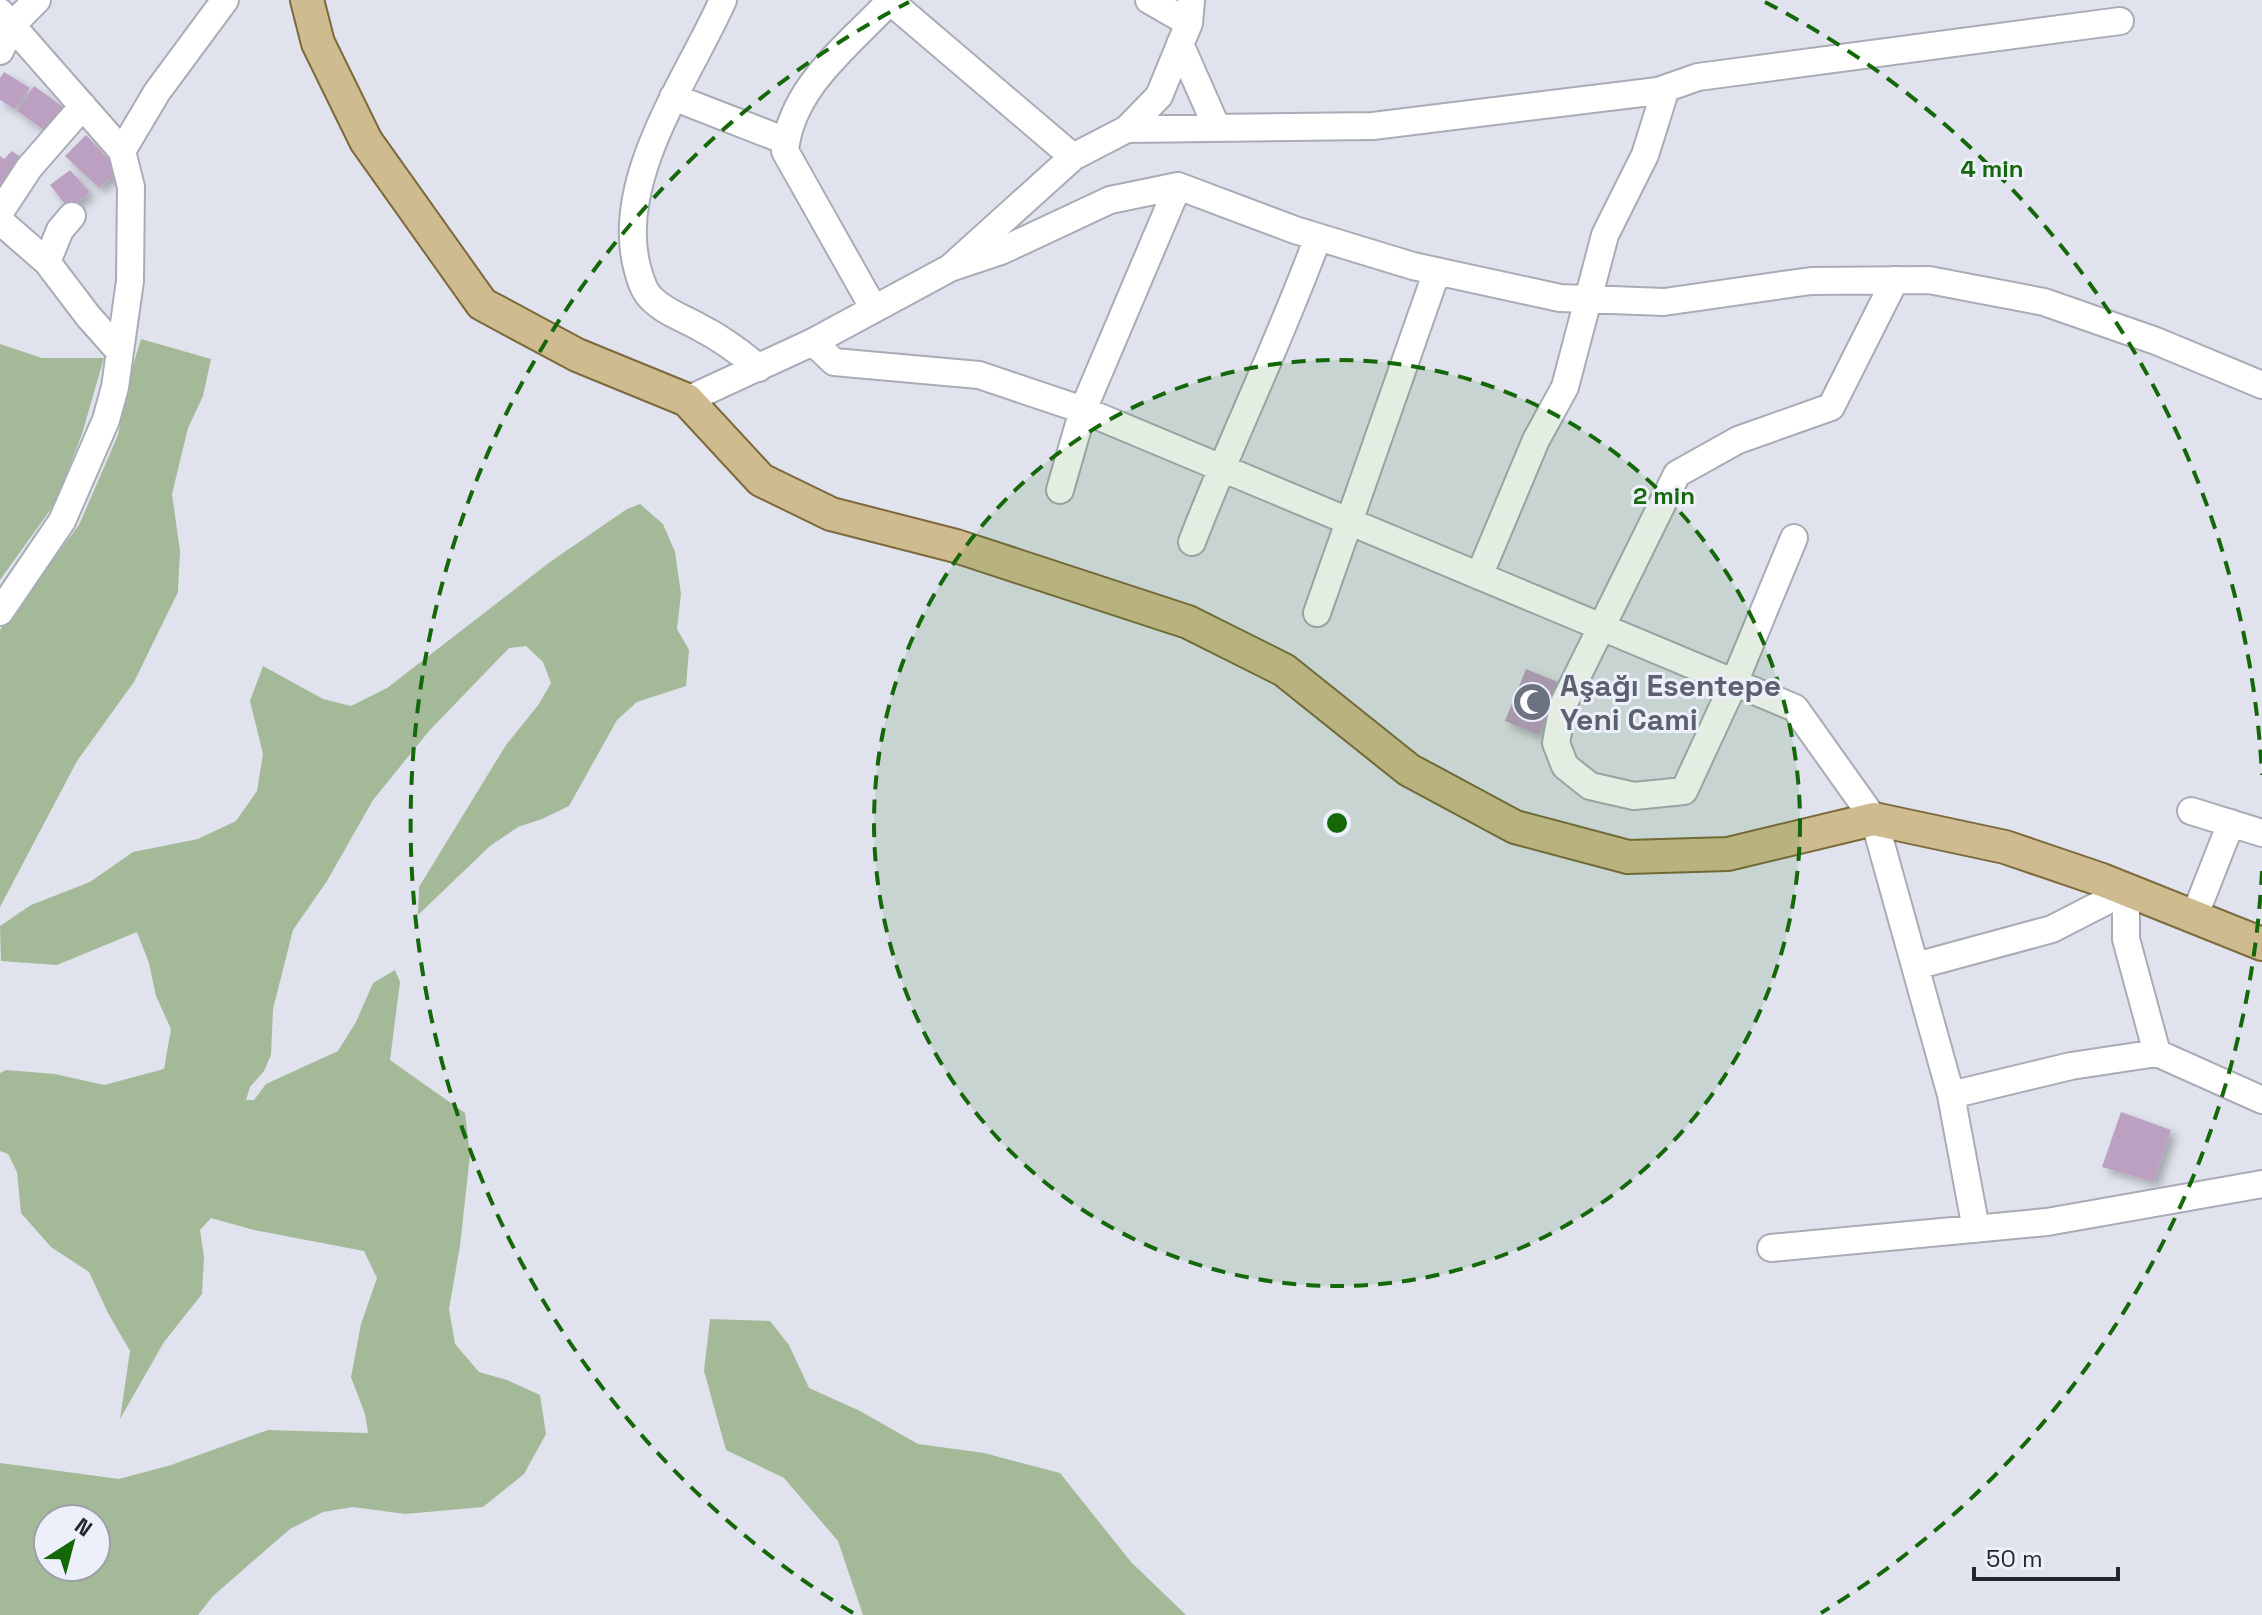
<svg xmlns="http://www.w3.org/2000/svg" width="2262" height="1615" font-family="'Space Grotesk',sans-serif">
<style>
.green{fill:#a4b998;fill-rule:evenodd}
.building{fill:#bba0c2;filter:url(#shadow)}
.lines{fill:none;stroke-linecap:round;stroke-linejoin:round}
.minor-casing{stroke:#a9acb6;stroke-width:30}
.major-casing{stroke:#7d6a3c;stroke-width:36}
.minor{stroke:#fff;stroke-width:26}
.major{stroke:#cebc90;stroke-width:32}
.ring{fill:none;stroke:#156809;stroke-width:4;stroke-dasharray:14 10}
.labels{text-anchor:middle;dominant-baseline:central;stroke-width:6;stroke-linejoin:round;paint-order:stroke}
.worship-label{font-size:30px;font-weight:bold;fill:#5b616d;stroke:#edf0fb;text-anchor:start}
.centre{fill:#156809;stroke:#edf0fb;stroke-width:4}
.ring-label{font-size:24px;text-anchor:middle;font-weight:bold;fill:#156809;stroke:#edf0fb;stroke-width:6;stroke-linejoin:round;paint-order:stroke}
</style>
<defs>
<filter id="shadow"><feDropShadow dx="5.5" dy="5.5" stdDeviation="4" flood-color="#0004"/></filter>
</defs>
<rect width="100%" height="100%" fill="#e0e3ed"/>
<path class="green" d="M 141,339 L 211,359 L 203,396 L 188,428 L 172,494 L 180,551 L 178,592 L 134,682 L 77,761 L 0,907 L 0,630 L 79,525 L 118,435 L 127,385 Z
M 0,344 L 42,358 L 104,358 L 82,434 L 56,502 L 0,580 Z
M 640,504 L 663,524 L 675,552 L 681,594 L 677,629 L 689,650 L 686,686 L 637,702 L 617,720 L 569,806 L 542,819 L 518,827 L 490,846 L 418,915 L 419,887 L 506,745 L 539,704 L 551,683 L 543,662 L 526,646 L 509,648 L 429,731 L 373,800 L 327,881 L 293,930 L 273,1009 L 271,1055 L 264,1071 L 250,1087 L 246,1100 L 254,1100 L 266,1084 L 338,1051 L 356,1022 L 373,983 L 395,970 L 400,982 L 390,1060 L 465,1113 L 470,1155 L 460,1246 L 449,1309 L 455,1344 L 479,1372 L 507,1380 L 540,1395 L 546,1434 L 524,1474 L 483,1507 L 405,1514 L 353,1507 L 323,1512 L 290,1529 L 213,1596 L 198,1615 L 0,1615 L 0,1463 L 119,1479 L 171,1465 L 268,1430 L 368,1433 L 365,1414 L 351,1377 L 361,1324 L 377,1278 L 364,1251 L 254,1230 L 211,1218 L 200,1230 L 204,1257 L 202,1294 L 164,1342 L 120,1419 L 130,1351 L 108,1313 L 89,1272 L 51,1247 L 21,1213 L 17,1172 L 8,1154 L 0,1151 L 0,1073 L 6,1070 L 55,1074 L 104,1085 L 164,1069 L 171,1029 L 156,996 L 149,963 L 137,932 L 57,965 L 1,961 L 0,926 L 31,905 L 90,882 L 133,852 L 198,839 L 236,821 L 257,791 L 263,754 L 250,701 L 263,666 L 323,699 L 351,706 L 387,688 L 550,562 L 627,509 ZM 48,1519 L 96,1519 L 96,1567 L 48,1567 Z
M 710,1319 L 770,1321 L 789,1345 L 809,1388 L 860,1411 L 918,1444 L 984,1453 L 1060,1473 L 1131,1562 L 1186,1615 L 863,1615 L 838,1541 L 784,1478 L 726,1450 L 704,1371 Z"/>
<path class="building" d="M 4,72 L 30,88 L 15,109 L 0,100 L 0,78 Z
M 34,86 L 73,114 L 54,137 L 17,111 Z
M 86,135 L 119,170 L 99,188 L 65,156 Z
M 12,151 L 26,161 L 0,198 L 0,156 L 4,159 Z
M 70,170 L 90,192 L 69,209 L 50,185 Z
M 1526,669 L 1560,683 L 1539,735 L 1505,721 Z
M 2121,1112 L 2171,1130 L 2154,1182 L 2102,1167 Z"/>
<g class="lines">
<g class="minor-casing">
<path id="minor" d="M 723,0 C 689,77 614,178 637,267 C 640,278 643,291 652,299 C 665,312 683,318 699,327 C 721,338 740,352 759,368
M 1149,0 L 1189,23
M 890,1 L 1073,157
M 0,12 L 122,151 L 131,187 L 130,281 L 115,387 L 106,420 L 62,521 L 0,612
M 1180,44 L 1217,128
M 0,51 L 13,24 L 37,0
M 673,97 L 786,141
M 1127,129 L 1373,126 L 1658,91 L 1698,77 L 2120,21
M 122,151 L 157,92 L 225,0
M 0,212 L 29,168 L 83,106
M 0,221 L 47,262 L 88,316 L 119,351
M 47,262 L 60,230 L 72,216
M 950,268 L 1001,251 L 1110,200 L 1178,186 L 1295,230 L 1413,266 L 1560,298 L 1664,302 L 1811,281 L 1929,280 L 2044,302 L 2156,341 L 2262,385
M 874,309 L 785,151 C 791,87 850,44 891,0
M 813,342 L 834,362 L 979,375 L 1083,410 L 1795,708 L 1874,819 L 1951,1095 L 1976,1229
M 687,400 L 813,342 L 950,268 L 1073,157 L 1127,129 L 1159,96 L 1189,23 L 1191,0
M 1060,490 L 1083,410 L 1178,186
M 1794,538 L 1734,683 L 1684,791 L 1634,796 L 1590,786 L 1565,766 L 1556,743 L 1563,705 L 1677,474 L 1738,440 L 1831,407 L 1895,280
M 1192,542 C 1231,440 1280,341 1318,237
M 1479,576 L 1536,440 L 1565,387 L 1605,235 L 1645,155 L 1666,88
M 1317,613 L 1437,271
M 2191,811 L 2262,833
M 2194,917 L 2231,823
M 1916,966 L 2052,929 L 2126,891 L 2126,939 L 2157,1053
M 1951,1095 L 2071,1066 L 2157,1053 L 2262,1100
M 1771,1248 L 2047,1222 L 2262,1184"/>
</g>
<g class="major-casing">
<path id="major" d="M 307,0 L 318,43 L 366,141 L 482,304 L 577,355 L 687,400 L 761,480 L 831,514 L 956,546 L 1188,622 L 1284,670 L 1409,770 L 1515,827 L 1628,857 L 1728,854 L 1874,819 L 2005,847 L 2102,880 L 2262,944"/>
</g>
<use href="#minor" class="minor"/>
<use href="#major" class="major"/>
</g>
<circle cx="1337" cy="823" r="463" fill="#156809" fill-opacity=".12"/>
<g class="ring">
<circle cx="1337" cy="823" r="463"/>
<path d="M2262 871A926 926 0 0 1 1821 1613M853 1613A926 926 0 0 1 909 2M1765 2A926 926 0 0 1 2262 775"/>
</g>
<defs>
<g id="mosque-disc" transform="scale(2)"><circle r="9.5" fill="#6b7280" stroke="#edf0fb"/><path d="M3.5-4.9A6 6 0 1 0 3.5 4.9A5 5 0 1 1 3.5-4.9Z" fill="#fff"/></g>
</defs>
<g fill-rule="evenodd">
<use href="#mosque-disc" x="1532" y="702"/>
</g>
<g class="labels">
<g class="worship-label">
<text x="1560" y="685">Aşağı Esentepe<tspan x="1560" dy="34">Yeni Cami</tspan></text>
</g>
</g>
<circle cx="1337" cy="823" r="12" class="centre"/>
<g class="ring-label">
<text x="1992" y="177">4 min</text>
<text x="1664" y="504">2 min</text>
</g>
<g transform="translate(72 1543) rotate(36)"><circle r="38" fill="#edf0fb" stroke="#9d9fa7" stroke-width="2"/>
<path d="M0-6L14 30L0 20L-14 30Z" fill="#156809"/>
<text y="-12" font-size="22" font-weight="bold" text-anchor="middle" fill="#25262a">N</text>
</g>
<path d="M1974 1567v12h144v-12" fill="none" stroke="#25262a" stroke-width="4"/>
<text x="1986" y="1567" font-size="24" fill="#25262a" stroke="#edf0fb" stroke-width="6" paint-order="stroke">50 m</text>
</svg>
